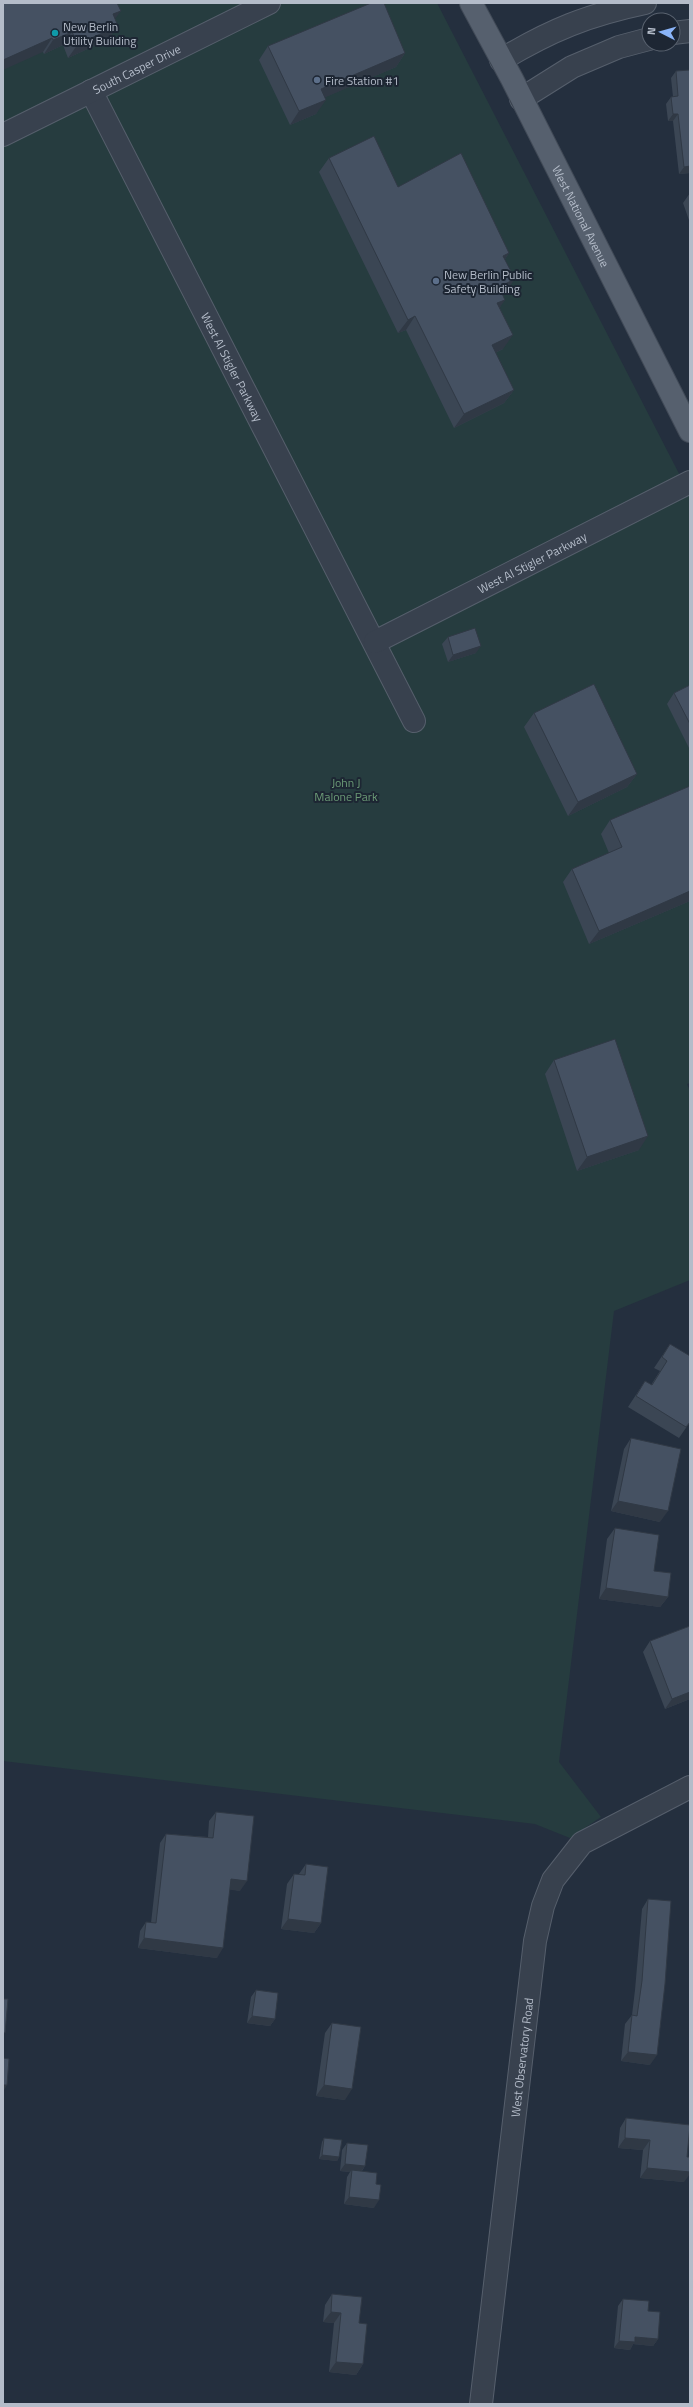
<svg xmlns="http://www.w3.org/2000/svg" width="693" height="2407" font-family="'Titillium Web',sans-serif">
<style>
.green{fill:#263c3f}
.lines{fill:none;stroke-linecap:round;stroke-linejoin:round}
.minor-casing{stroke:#565f6c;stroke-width:24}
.major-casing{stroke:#414a57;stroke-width:24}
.minor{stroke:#38414e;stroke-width:22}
.major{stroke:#56606e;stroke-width:22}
.wall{fill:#3b4654}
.shaded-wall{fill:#303945}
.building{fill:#455162;stroke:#303945}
.culture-dot{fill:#0f9aa8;stroke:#1d2633;stroke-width:1.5}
.service-dot{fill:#5c6f8a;stroke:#1d2633;stroke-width:1.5}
.labels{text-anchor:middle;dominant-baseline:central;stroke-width:4;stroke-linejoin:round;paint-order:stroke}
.poi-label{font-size:12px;fill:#b4bcc9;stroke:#1d2633;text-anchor:start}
.street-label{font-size:12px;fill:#b4bcc9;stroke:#1d2633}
.park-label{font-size:12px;fill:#6b9a76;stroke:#1d2633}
</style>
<rect width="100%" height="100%" fill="#242f3e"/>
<path class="green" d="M 3,3 L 437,3 L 690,495 L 690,1083 L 687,1084 L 690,1091 L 690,1280 L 614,1311 L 559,1762 L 601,1817 L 570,1838 L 535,1824 L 3,1761 Z"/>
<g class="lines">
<g class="minor-casing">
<g id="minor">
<path d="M 673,33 L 690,31"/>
<path d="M 501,60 C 551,30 588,15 645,3"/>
<path id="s1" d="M 91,91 L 414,721"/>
<path d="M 521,99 L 572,67 L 619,47 L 649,39"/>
<path id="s2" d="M 3,135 L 269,3"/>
<path id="s3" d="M 375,642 L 690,482"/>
<path id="s4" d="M 481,2404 L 535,1941 L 543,1906 L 553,1880 L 582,1843 L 690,1787"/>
</g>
</g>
<g class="major-casing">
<g id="major">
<path id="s5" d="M 471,3 L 512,79 L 690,431"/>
</g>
</g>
<use href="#minor" class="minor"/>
<use href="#major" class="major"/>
</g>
<path class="wall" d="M 3,3 L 115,19 L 109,39 L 68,58 L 63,45 L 44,54 L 43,52 Z
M 268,46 L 405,53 L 396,67 L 325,97 L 316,114 L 290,125 L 259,60 Z
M 690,70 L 690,173 L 679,174 L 673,121 L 668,121 L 666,104 L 671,97 L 673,97 L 671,78 L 676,71 Z
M 329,158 L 398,187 L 509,253 L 505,259 L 505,293 L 502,294 L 500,308 L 503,349 L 495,353 L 514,390 L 504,403 L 454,428 L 406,330 L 398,333 L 319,172 Z
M 690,193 L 690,223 L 683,203 Z
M 448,637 L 476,653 L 448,662 L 442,644 Z
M 690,685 L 690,747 L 689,748 L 667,704 L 674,693 Z
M 534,713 L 637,774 L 627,787 L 568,816 L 524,727 Z
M 610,820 L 690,901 L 589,944 L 563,882 L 572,869 L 609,853 L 601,834 Z
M 554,1060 L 639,1150 L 577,1171 L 545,1074 Z
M 670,1344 L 690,1422 L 679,1438 L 628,1407 L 645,1381 L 651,1385 L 660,1371 L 654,1368 Z
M 631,1438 L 660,1522 L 611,1511 L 624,1449 Z
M 615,1528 L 654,1571 L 668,1597 L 660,1607 L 599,1599 L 607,1539 Z
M 690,1626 L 690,1699 L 665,1709 L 643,1652 L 650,1641 Z
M 216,1812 L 240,1891 L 230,1889 L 217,1958 L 138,1948 L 140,1931 L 146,1922 L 151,1923 L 160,1843 L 166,1834 L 208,1837 L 209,1821 Z
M 306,1864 L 321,1923 L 314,1933 L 281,1929 L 287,1884 L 294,1874 L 299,1874 Z
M 648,1899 L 650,2065 L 621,2061 L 625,2024 L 632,2015 L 635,1990 L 642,1909 Z
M 256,1990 L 275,2019 L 270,2026 L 247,2023 L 251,1997 Z
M 332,2023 L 345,2100 L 316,2096 L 325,2033 Z
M 626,2118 L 690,2125 L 684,2182 L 640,2178 L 643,2150 L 618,2148 L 620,2128 Z
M 324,2138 L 339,2157 L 337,2161 L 319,2159 L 322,2142 Z
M 347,2143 L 365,2166 L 362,2171 L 374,2208 L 344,2204 L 347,2177 L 350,2172 L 340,2171 L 342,2150 Z
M 332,2294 L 359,2323 L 363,2364 L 356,2375 L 329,2372 L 334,2323 L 323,2322 L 325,2305 Z
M 623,2299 L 648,2311 L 658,2339 L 653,2346 L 633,2344 L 630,2350 L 614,2348 L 618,2306 Z"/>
<path class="shaded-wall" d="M 121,11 L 111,24 L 113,14 Z
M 118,26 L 109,39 L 68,58 L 78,44 Z
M 72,32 L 63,45 L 44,54 L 53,40 Z
M 52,38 L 43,52 L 3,70 L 3,60 Z
M 405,53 L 396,67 L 312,103 L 321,89 Z
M 326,100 L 316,114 L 290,125 L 299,111 Z
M 673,114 L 678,114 L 673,121 L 668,121 Z
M 690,166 L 690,173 L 679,174 L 684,167 Z
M 509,253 L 500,267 L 503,256 Z
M 515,279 L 505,293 L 489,300 L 499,287 Z
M 505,300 L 496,313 L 497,303 Z
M 415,316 L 406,330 L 398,333 L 408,320 Z
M 513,335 L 503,349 L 482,359 L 492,345 Z
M 514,390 L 504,403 L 454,428 L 464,414 Z
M 481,646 L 476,653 L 448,662 L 453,655 Z
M 637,774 L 627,787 L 568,816 L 578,802 Z
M 690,891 L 690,901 L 589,944 L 599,931 Z
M 648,1136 L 639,1150 L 577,1171 L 587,1157 Z
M 618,1501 L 668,1511 L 660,1522 L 611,1511 Z
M 606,1588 L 668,1597 L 660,1607 L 599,1599 Z
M 690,1692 L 690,1699 L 665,1709 L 672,1699 Z
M 231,1879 L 247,1881 L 240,1891 L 224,1889 Z
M 288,1919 L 321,1923 L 314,1933 L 281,1929 Z
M 144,1938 L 223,1948 L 217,1958 L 138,1948 Z
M 252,2016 L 275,2019 L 270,2026 L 247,2023 Z
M 628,2052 L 657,2055 L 650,2065 L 621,2061 Z
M 3,2085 L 7,2085 L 3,2092 Z
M 324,2085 L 352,2089 L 345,2100 L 316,2096 Z
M 625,2138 L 650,2140 L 643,2150 L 618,2148 Z
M 322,2155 L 339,2157 L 337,2161 L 319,2159 Z
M 345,2164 L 365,2166 L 360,2173 L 352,2170 L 350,2172 L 340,2171 Z
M 647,2168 L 690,2172 L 690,2174 L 684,2182 L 640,2178 Z
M 349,2197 L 379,2200 L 374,2208 L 344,2204 Z
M 331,2312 L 341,2313 L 334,2323 L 323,2322 Z
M 635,2337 L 658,2339 L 653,2346 L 633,2344 L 630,2350 L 614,2348 L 619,2341 Z
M 336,2362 L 363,2364 L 356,2375 L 329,2372 Z"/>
<path class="building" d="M 3,3 L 117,3 L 121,11 L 113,14 L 118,26 L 78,44 L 72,32 L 53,40 L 52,38 L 3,60 Z
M 371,3 L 384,3 L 405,53 L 321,89 L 326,100 L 299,111 L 268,46 Z
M 690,70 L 690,166 L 684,167 L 678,114 L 673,114 L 671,97 L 678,96 L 676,71 Z
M 374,136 L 398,187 L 461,153 L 509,253 L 503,256 L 515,279 L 499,287 L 505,300 L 497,303 L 513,335 L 492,345 L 514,390 L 464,414 L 415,316 L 408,320 L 329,158 Z
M 475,628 L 481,646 L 453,655 L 448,637 Z
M 594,684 L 637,774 L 578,802 L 534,713 Z
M 690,685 L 690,724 L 674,693 Z
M 690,786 L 690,891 L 599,931 L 572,869 L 622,847 L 610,820 Z
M 615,1039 L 648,1136 L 587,1157 L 554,1060 Z
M 670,1344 L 690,1356 L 690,1422 L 686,1427 L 636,1396 L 645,1381 L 652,1385 L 667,1361 L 662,1357 Z
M 631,1438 L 681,1449 L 668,1511 L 618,1501 Z
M 615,1528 L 659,1535 L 654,1571 L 671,1573 L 668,1597 L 606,1588 Z
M 690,1626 L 690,1692 L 672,1699 L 650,1641 Z
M 216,1812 L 254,1816 L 247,1881 L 231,1879 L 223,1948 L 144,1938 L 146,1922 L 156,1923 L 166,1834 L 213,1838 Z
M 306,1864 L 328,1867 L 321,1923 L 288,1919 L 294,1874 L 305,1875 Z
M 648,1899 L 671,1901 L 665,1984 L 657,2055 L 628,2052 L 632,2015 L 637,2016 L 642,1981 Z
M 256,1990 L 278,1993 L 275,2019 L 252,2016 Z
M 3,1999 L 8,1999 L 5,2033 L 3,2032 Z
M 332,2023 L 361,2027 L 352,2089 L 324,2085 Z
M 3,2058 L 9,2059 L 7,2085 L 3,2085 Z
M 626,2118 L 690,2125 L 687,2157 L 690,2157 L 690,2172 L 647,2168 L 650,2140 L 625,2138 Z
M 324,2138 L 342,2140 L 339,2157 L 322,2155 Z
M 347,2143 L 368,2145 L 365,2166 L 345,2164 Z
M 352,2170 L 377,2173 L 376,2184 L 381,2185 L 379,2200 L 349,2197 Z
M 332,2294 L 362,2297 L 359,2323 L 367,2324 L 363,2364 L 336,2362 L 341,2313 L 331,2312 Z
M 623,2299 L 649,2301 L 648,2311 L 660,2312 L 658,2339 L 635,2337 L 635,2342 L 619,2341 Z"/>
<circle class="culture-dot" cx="55" cy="33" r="4"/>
<g class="service-dot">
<circle cx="317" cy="80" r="4"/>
<circle cx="436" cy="281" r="4"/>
</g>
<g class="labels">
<g class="poi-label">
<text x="63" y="26">New Berlin<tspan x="63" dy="14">Utility Building</tspan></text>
<text x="325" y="80">Fire Station #1</text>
<text x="444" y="274">New Berlin Public<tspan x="444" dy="14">Safety Building</tspan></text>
</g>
<g class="street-label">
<text stroke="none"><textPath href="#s2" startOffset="149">South Casper Drive</textPath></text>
<text stroke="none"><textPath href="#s5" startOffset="240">West National Avenue</textPath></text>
<text stroke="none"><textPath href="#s1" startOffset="310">West Al Stigler Parkway</textPath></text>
<text stroke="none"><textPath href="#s3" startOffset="176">West Al Stigler Parkway</textPath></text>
<text stroke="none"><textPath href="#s4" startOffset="349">West Observatory Road</textPath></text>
</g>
<g class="park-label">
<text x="346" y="782">John J<tspan x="346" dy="14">Malone Park</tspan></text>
</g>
</g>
<rect width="693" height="2407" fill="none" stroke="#b4bcc9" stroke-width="8"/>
<g transform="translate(661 32) rotate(276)"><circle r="19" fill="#1d2633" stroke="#59626f"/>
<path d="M0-3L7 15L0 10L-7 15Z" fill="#8ab4f8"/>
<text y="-6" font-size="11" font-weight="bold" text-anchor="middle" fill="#b4bcc9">N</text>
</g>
</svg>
